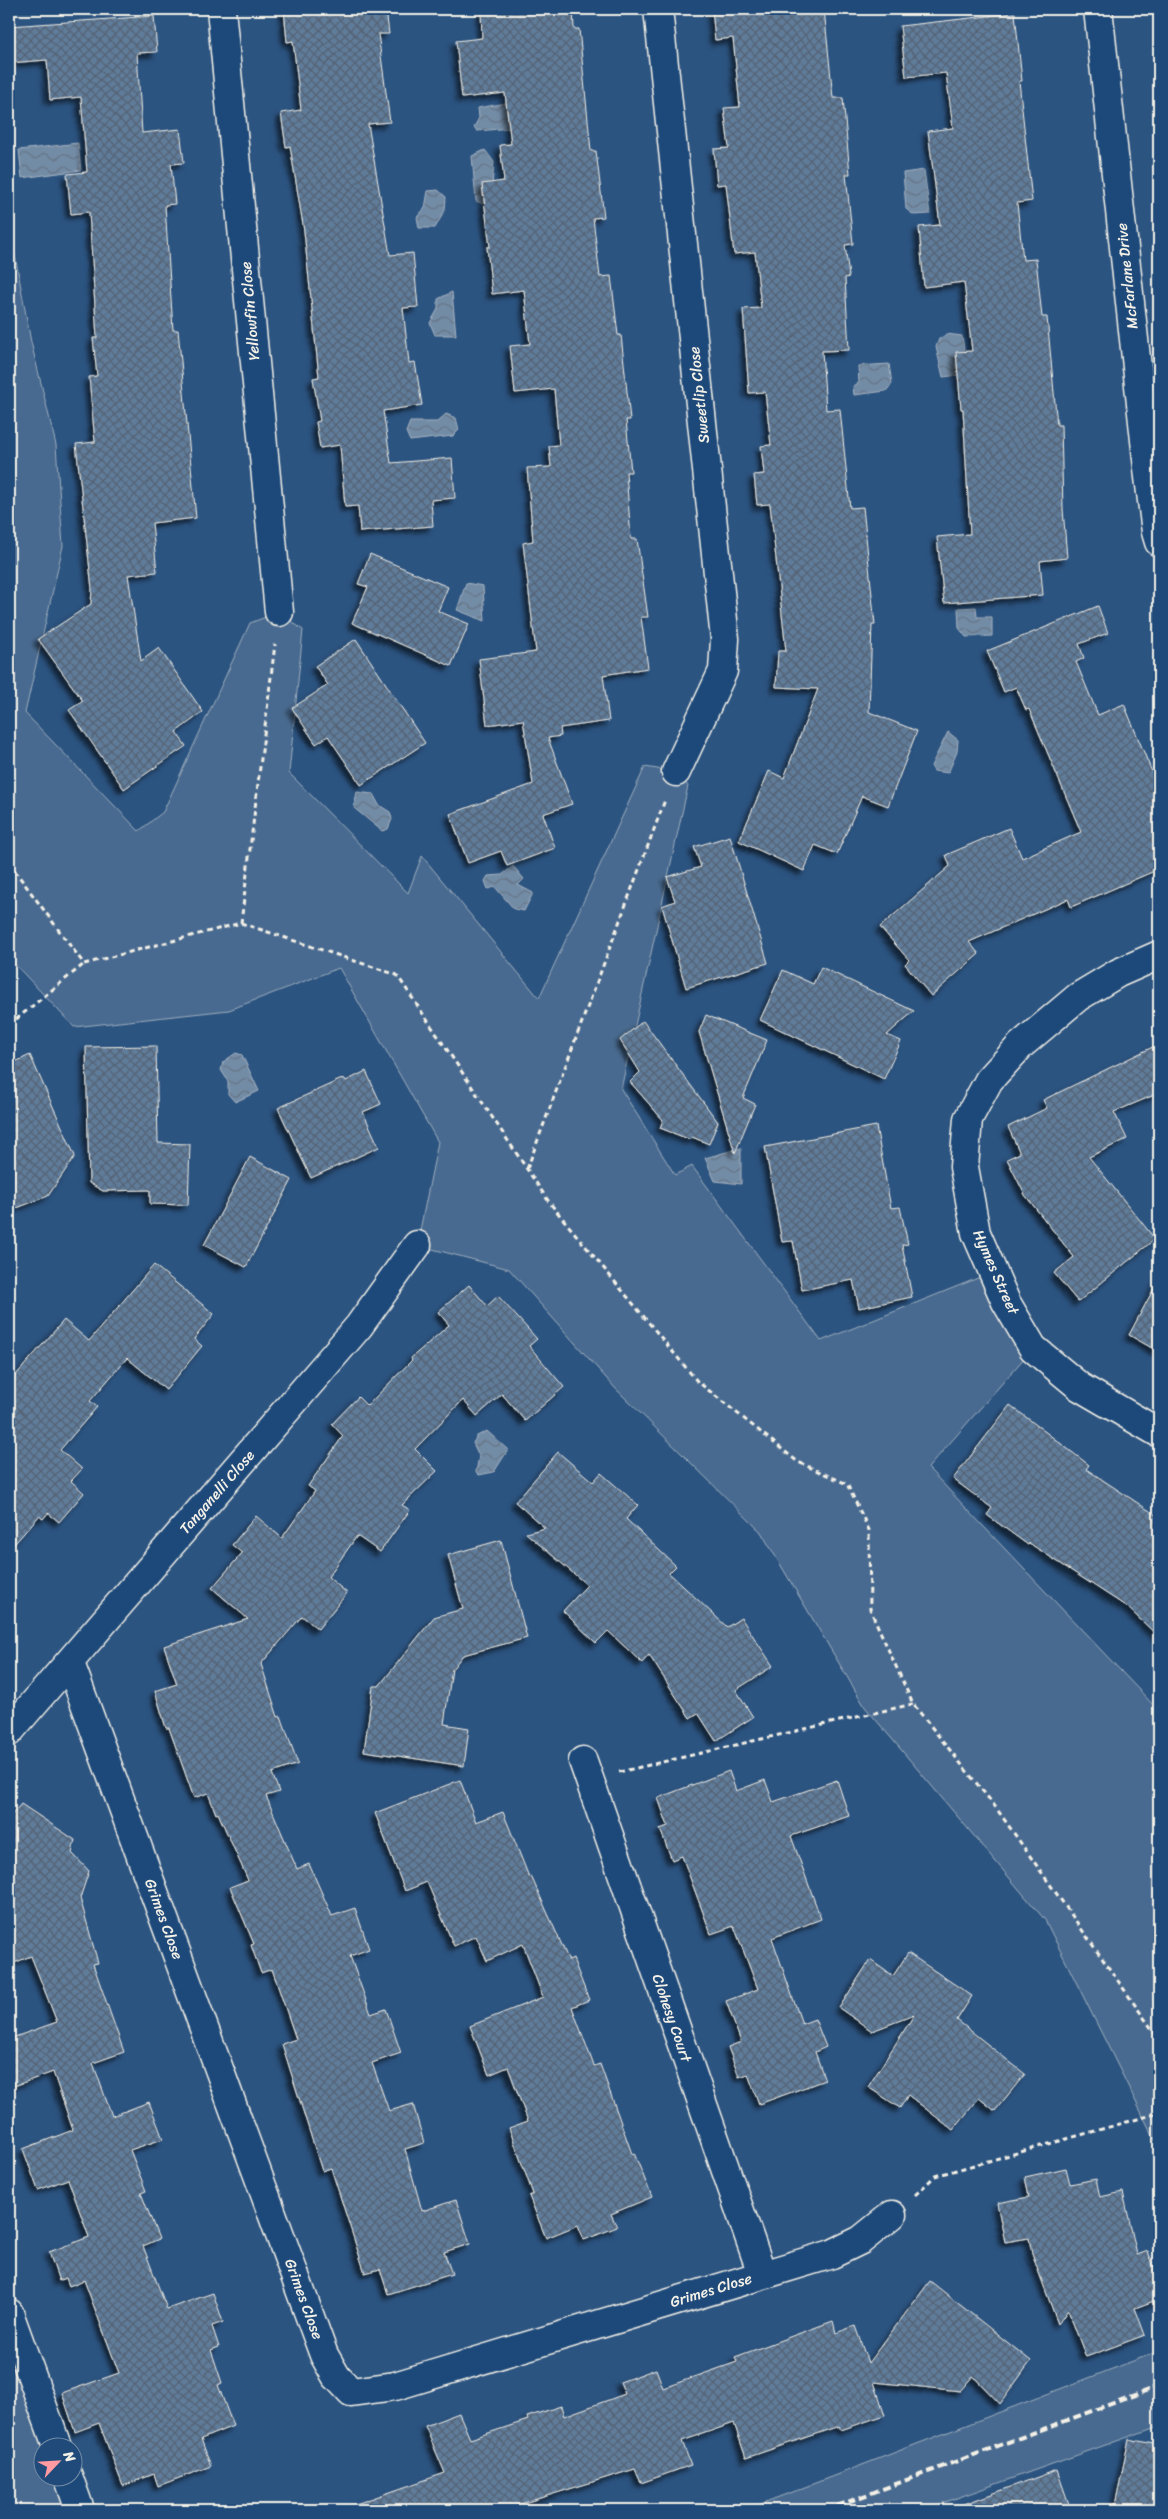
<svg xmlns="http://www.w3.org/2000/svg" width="1168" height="2519" font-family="Sriracha,sans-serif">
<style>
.green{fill:#496b90;stroke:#9eaebc}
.water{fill:url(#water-waves);stroke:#a7b4c0}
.building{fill:url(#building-cross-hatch);stroke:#f4f1e8;filter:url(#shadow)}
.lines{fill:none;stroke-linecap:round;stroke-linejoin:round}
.street-casing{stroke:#f4f1e8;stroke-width:31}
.path{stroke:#f4f1e8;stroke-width:3;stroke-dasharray:5 4;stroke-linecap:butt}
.street{stroke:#1f4a7a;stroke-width:28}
.rail{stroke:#f4f1e8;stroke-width:4;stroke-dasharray:8 4;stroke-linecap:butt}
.labels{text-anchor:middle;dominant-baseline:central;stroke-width:4.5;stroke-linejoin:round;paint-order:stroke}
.street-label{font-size:15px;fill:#f4f1e8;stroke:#1f4a7a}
</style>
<defs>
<pattern id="water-waves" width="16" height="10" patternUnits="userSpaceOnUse" patternTransform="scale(1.25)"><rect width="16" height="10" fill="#738ca6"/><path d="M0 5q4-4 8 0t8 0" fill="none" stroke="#647484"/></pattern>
<pattern id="building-cross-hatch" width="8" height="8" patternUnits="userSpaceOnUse" patternTransform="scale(1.25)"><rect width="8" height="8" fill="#5e7b9a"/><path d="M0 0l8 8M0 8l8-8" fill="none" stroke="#556474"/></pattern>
<filter id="shadow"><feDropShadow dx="-4.5" dy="4.5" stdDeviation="2.5" flood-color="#0009"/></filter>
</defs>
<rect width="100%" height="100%" fill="#2c5481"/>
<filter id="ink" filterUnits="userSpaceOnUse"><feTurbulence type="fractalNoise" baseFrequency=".02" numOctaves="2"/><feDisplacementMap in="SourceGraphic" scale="10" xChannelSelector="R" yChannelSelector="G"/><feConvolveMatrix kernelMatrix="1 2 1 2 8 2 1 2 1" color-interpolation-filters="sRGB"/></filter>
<g filter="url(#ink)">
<path class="green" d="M 9,223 L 31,342 L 56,445 L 63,546 L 25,713 L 139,831 L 163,812 L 250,623 L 279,612 L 303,630 L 289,773 L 408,893 L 422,856 L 539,998 L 645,767 L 676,772 L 688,786 L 621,1089 L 675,1175 L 692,1166 L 821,1341 L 993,1272 L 1033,1348 L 928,1468 L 1159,1711 L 1159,2148 L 1045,1920 L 865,1707 L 761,1532 L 615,1388 L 509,1269 L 417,1245 L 438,1142 L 339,968 L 229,1010 L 74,1027 L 9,958 Z
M 9,2324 L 52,2446 L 42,2446 L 42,2476 L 63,2477 L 74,2510 L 9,2510 Z
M 1159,2351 L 1159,2426 L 923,2510 L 745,2510 Z"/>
<path class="water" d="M 506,103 L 512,128 L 477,131 L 474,127 L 479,118 L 478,108 Z
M 78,143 L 81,170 L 22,178 L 19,150 Z
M 485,150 L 494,162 L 491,198 L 483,204 L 476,201 L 472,156 Z
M 924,170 L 930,214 L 914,215 L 906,209 L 903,173 Z
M 438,190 L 446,197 L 445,210 L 435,228 L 419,228 L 417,217 L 425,208 L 428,191 Z
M 452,292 L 456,335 L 435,335 L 430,323 L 438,309 L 438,299 Z
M 947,334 L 962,336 L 968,374 L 943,377 L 936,347 L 939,339 Z
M 889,364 L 892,384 L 886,391 L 854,395 L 853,386 L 859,383 L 858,366 Z
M 446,414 L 456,418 L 459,430 L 453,436 L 410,441 L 406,432 L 410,422 L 437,422 Z
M 466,583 L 483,586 L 485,621 L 457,610 Z
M 976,607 L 977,617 L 992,617 L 992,636 L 966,637 L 959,628 L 958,608 Z
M 948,732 L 958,740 L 957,752 L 948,773 L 934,771 L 931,766 Z
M 357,792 L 373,794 L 379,805 L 390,812 L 392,819 L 388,829 L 382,831 L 354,808 Z
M 513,866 L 524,879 L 518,885 L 533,893 L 524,911 L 514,909 L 495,887 L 488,889 L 485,881 L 488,876 L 502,875 Z
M 236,1053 L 242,1055 L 259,1091 L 235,1102 L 228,1094 L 228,1081 L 221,1070 L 223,1062 Z
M 741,1148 L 741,1184 L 715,1181 L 705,1158 Z
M 487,1431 L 508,1450 L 494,1472 L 479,1475 L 476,1472 L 479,1456 L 473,1443 L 477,1436 Z"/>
<path class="building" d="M 284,9 L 386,9 L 389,34 L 378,34 L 390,122 L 368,124 L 390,255 L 413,253 L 418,307 L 403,308 L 409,363 L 415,362 L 422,405 L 383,411 L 391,463 L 452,458 L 455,498 L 431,500 L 433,526 L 360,532 L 358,506 L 345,507 L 340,445 L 320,448 L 316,422 L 320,421 L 313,378 L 319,377 L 304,231 L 290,146 L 286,147 L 281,113 L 301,110 L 293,41 L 287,42 Z
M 481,9 L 573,9 L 574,29 L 579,29 L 591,151 L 596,151 L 604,217 L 593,218 L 600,277 L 611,276 L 618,335 L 621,335 L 630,420 L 626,420 L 631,472 L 626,472 L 631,539 L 637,539 L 648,617 L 641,617 L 648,668 L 603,675 L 609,721 L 560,728 L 561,736 L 548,738 L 572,804 L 543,814 L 555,848 L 507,866 L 501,851 L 468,863 L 450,814 L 533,784 L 523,720 L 487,725 L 479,659 L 536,652 L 523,543 L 533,541 L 527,468 L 551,467 L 549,446 L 559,445 L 554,389 L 515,393 L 510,346 L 530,344 L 524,290 L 492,294 L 487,247 L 490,247 L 482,184 L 504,181 L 500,145 L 511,144 L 505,93 L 462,98 L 456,41 L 482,38 Z
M 712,9 L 824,9 L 833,98 L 843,98 L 850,174 L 846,174 L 853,244 L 845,245 L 849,277 L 845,278 L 849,350 L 822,351 L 826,410 L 840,409 L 850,508 L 863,507 L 875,625 L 872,625 L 869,712 L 917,731 L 888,806 L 862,796 L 837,854 L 815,845 L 804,871 L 739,841 L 769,771 L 784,778 L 818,689 L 776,687 L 778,651 L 786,651 L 770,504 L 757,505 L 754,475 L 764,474 L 761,446 L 771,445 L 765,392 L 749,393 L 743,309 L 761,308 L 755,252 L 734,254 L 726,184 L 717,185 L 714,149 L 729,148 L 724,108 L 740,107 L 733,38 L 715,40 Z
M 1015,13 L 1022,81 L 1019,81 L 1032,201 L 1017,203 L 1023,260 L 1036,259 L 1042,317 L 1047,317 L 1057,425 L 1061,425 L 1063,509 L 1067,558 L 1040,561 L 1043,595 L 944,603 L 937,537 L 970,534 L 963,409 L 961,409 L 956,352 L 972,351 L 964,282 L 924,287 L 919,227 L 940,225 L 928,131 L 953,128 L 946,73 L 906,77 L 900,26 Z
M 154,16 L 157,52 L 137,53 L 142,133 L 180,129 L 184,163 L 171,164 L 175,204 L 165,205 L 173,330 L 178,330 L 196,518 L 152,523 L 157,572 L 128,575 L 141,661 L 159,648 L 203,712 L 176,732 L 186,746 L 124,789 L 69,710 L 83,701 L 38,639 L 91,604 L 92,589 L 76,444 L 95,442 L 89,377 L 97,376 L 93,338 L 97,338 L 89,212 L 71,214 L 67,174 L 87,172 L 81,97 L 50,100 L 47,60 L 9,63 L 9,26 Z
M 370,554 L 448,587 L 438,611 L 469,624 L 451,666 L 352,623 L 368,587 L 358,584 Z
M 1098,606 L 1108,633 L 1079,644 L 1084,658 L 1076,662 L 1098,715 L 1124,704 L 1159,789 L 1159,869 L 1071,907 L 1068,899 L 969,942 L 979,954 L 931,996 L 905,964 L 909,960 L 880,927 L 950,866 L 946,855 L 1009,828 L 1022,858 L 1081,832 L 1029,709 L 1026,710 L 1016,687 L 1004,692 L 987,651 Z
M 356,639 L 425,743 L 361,785 L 328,736 L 316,744 L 292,708 L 328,685 L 315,666 Z
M 730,836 L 768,963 L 686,988 L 662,906 L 675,901 L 667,877 L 701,867 L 694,847 Z
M 821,967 L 914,1011 L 887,1035 L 901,1041 L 884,1079 L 760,1020 L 783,970 L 813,984 Z
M 706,1015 L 767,1040 L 743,1098 L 755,1104 L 735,1153 L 699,1032 Z
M 643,1021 L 718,1122 L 709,1144 L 692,1137 L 691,1140 L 660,1128 L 663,1120 L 630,1082 L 640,1072 L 620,1040 Z
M 1159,1044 L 1159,1093 L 1114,1112 L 1127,1139 L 1089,1157 L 1155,1239 L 1078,1302 L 1054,1273 L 1074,1257 L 1025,1195 L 1007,1159 L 1020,1153 L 1008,1127 L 1047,1108 L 1043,1100 Z
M 156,1046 L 158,1143 L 190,1144 L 188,1205 L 150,1204 L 150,1190 L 103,1191 L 89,1183 L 86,1047 Z
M 30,1055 L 75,1156 L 48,1196 L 9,1211 L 9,1065 Z
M 366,1071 L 381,1104 L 363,1112 L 379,1147 L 311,1178 L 278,1108 L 344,1078 L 346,1081 Z
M 876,1126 L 891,1208 L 900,1207 L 908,1244 L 902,1245 L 912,1297 L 859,1308 L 853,1280 L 802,1290 L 793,1241 L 782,1242 L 765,1147 Z
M 250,1157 L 292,1180 L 246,1267 L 204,1245 Z
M 154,1265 L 214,1314 L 194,1339 L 202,1346 L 166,1390 L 127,1358 L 90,1401 L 97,1407 L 60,1450 L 82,1469 L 71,1481 L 84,1493 L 59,1522 L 48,1513 L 43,1519 L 39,1516 L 9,1550 L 9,1383 L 64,1320 L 89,1341 Z
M 1159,1279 L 1159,1352 L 1129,1335 Z
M 469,1285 L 487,1306 L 498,1296 L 537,1339 L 529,1346 L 564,1387 L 525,1421 L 502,1394 L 477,1416 L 463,1400 L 415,1449 L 437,1471 L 402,1505 L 410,1510 L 380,1552 L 357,1536 L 328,1577 L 347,1593 L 318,1629 L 302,1616 L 261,1664 L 278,1717 L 281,1716 L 298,1764 L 272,1773 L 279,1792 L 266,1796 L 297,1869 L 309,1864 L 332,1916 L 355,1908 L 369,1949 L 350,1956 L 371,2014 L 386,2009 L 401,2053 L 372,2063 L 389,2111 L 413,2104 L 424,2143 L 405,2149 L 422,2211 L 456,2200 L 470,2244 L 444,2252 L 452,2274 L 388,2294 L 380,2269 L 365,2273 L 331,2168 L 322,2171 L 282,2044 L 296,2039 L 272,1969 L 261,1973 L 251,1945 L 254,1944 L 230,1887 L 248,1880 L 218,1813 L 216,1814 L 208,1793 L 194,1798 L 169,1728 L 166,1728 L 155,1691 L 177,1684 L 164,1646 L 248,1619 L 212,1588 L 242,1553 L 232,1545 L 256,1516 L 282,1538 L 315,1491 L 308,1486 L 343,1436 L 332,1424 L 358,1397 L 367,1406 L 412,1360 L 411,1358 L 449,1325 L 438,1312 Z
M 1010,1405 L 1089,1465 L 1086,1469 L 1159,1517 L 1159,1637 L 1127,1607 L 1029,1543 L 1028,1545 L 987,1515 L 992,1508 L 953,1479 Z
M 558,1452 L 593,1482 L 601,1473 L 638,1505 L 626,1519 L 676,1566 L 669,1573 L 727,1627 L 741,1618 L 773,1666 L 736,1690 L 753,1717 L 716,1741 L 698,1713 L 690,1718 L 649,1655 L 642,1663 L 608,1631 L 596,1643 L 563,1611 L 587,1585 L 526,1533 L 545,1528 L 515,1502 Z
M 501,1540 L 527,1638 L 463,1655 L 452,1669 L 444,1724 L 469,1728 L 464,1766 L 364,1751 L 373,1686 L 379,1686 L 434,1617 L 463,1609 L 448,1555 Z
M 729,1771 L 736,1791 L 765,1780 L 773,1802 L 837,1780 L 849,1816 L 791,1836 L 821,1919 L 772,1938 L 802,2024 L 815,2019 L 826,2047 L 815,2052 L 825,2080 L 759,2104 L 748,2074 L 739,2077 L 728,2047 L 741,2042 L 726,2001 L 758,1989 L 734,1926 L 711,1934 L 682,1856 L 672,1860 L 660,1829 L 668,1826 L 658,1798 Z
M 460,1780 L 476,1822 L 503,1812 L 529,1877 L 531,1876 L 569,1961 L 573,1959 L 589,2000 L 572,2007 L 594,2066 L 600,2064 L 632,2154 L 634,2153 L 652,2197 L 611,2214 L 617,2227 L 584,2240 L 578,2225 L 546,2238 L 529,2196 L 533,2194 L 509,2128 L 528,2121 L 508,2067 L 489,2075 L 470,2026 L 543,1997 L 523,1944 L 487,1961 L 476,1936 L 454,1946 L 427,1882 L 405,1891 L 375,1813 Z
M 21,1804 L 75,1840 L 72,1853 L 89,1871 L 80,1898 L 98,1963 L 93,1964 L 124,2052 L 93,2063 L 112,2116 L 149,2102 L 163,2139 L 130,2150 L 146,2191 L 141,2193 L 159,2239 L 143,2246 L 167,2309 L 213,2293 L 223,2322 L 212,2326 L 219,2347 L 211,2350 L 222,2383 L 218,2385 L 233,2426 L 201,2439 L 211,2466 L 158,2486 L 154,2474 L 123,2486 L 99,2423 L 75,2432 L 62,2393 L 119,2373 L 84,2280 L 69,2286 L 66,2278 L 59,2281 L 49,2252 L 89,2237 L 68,2179 L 38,2190 L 23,2149 L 73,2130 L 53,2072 L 14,2086 L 9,2072 L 9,2039 L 57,2022 L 31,1956 L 9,1965 L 9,1818 Z
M 908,1953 L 972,1996 L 957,2020 L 1025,2074 L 995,2111 L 979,2098 L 953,2130 L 908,2095 L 900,2108 L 868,2087 L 914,2015 L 872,2031 L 839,2008 L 870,1960 L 893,1976 Z
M 1066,2168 L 1070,2184 L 1096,2179 L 1100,2197 L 1123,2192 L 1137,2255 L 1148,2251 L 1159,2281 L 1159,2299 L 1135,2308 L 1145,2335 L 1086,2357 L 1068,2310 L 1058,2324 L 1032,2254 L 1029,2238 L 1005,2242 L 997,2203 L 1029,2197 L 1025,2177 Z
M 930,2281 L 1031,2361 L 1000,2404 L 973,2376 L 960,2391 L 874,2382 L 885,2415 L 841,2430 L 839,2426 L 746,2458 L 734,2423 L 682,2441 L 691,2465 L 641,2483 L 635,2469 L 501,2510 L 351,2510 L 350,2506 L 445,2473 L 425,2426 L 459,2413 L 470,2439 L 528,2420 L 527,2417 L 561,2406 L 564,2416 L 625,2394 L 620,2382 L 656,2369 L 663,2388 L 737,2362 L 735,2357 L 833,2321 L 836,2333 L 855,2326 L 868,2363 Z
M 1129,2439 L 1159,2445 L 1159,2510 L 1114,2510 Z
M 1057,2470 L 1071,2510 L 957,2510 L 956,2507 Z"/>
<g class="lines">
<g class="street-casing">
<path id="street" d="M 221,9 L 279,612
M 658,9 L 725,639 L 723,671 L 676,772
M 1098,9 L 1149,477 L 1156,532 L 1159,542
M 1159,955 L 1118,973 L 1078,997 L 1021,1045 L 989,1080 L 968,1119 L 964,1167 L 976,1233 L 1006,1302 L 1033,1348 L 1080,1387 L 1159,1433
M 70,1663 L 324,2355 L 336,2376 L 351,2392 L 395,2386 L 832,2254 L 861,2240 L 892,2215
M 9,1732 L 359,1326 L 417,1245
M 583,1761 L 762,2274
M 9,2313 L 57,2446
M 68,2476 L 80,2510"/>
</g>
<path class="path" d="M 9,863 L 84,964 L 241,923 L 397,975 L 549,1202 L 697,1381 L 798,1462 L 847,1484 L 869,1530 L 870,1609 L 913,1704 L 994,1805 L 1159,2039
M 241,923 L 275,644
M 9,1025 L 84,964
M 527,1169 L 665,800
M 619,1772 L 913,1704
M 915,2195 L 935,2176 L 1159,2113"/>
<use href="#street" class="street"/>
<path class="rail" d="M 826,2510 L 1159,2386"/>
</g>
</g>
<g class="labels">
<g class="street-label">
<text transform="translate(1127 276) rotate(-96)">McFarlane Drive</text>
<text transform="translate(250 311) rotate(-95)">Yellowfin Close</text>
<text transform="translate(699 395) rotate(-96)">Sweetlip Close</text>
<text transform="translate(996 1272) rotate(66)">Hymes Street</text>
<text transform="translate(217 1492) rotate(-49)">Tanganelli Close</text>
<text transform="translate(164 1919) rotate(70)">Grimes Close</text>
<text transform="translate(672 2018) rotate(71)">Clohesy Court</text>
<text transform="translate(711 2290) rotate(-17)">Grimes Close</text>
<text transform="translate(304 2299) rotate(70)">Grimes Close</text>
</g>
</g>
<rect width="1168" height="2519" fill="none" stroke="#1f4a7a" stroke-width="30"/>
<rect x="15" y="15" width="1138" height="2489" fill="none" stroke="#f4f1e8" stroke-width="2" filter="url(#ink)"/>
<g transform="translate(58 2462) rotate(65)"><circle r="24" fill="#1f4a7a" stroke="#748da6"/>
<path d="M0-4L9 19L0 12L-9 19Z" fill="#ff9aa2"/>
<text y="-8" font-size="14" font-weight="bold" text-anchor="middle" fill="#f4f1e8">N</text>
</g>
</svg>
